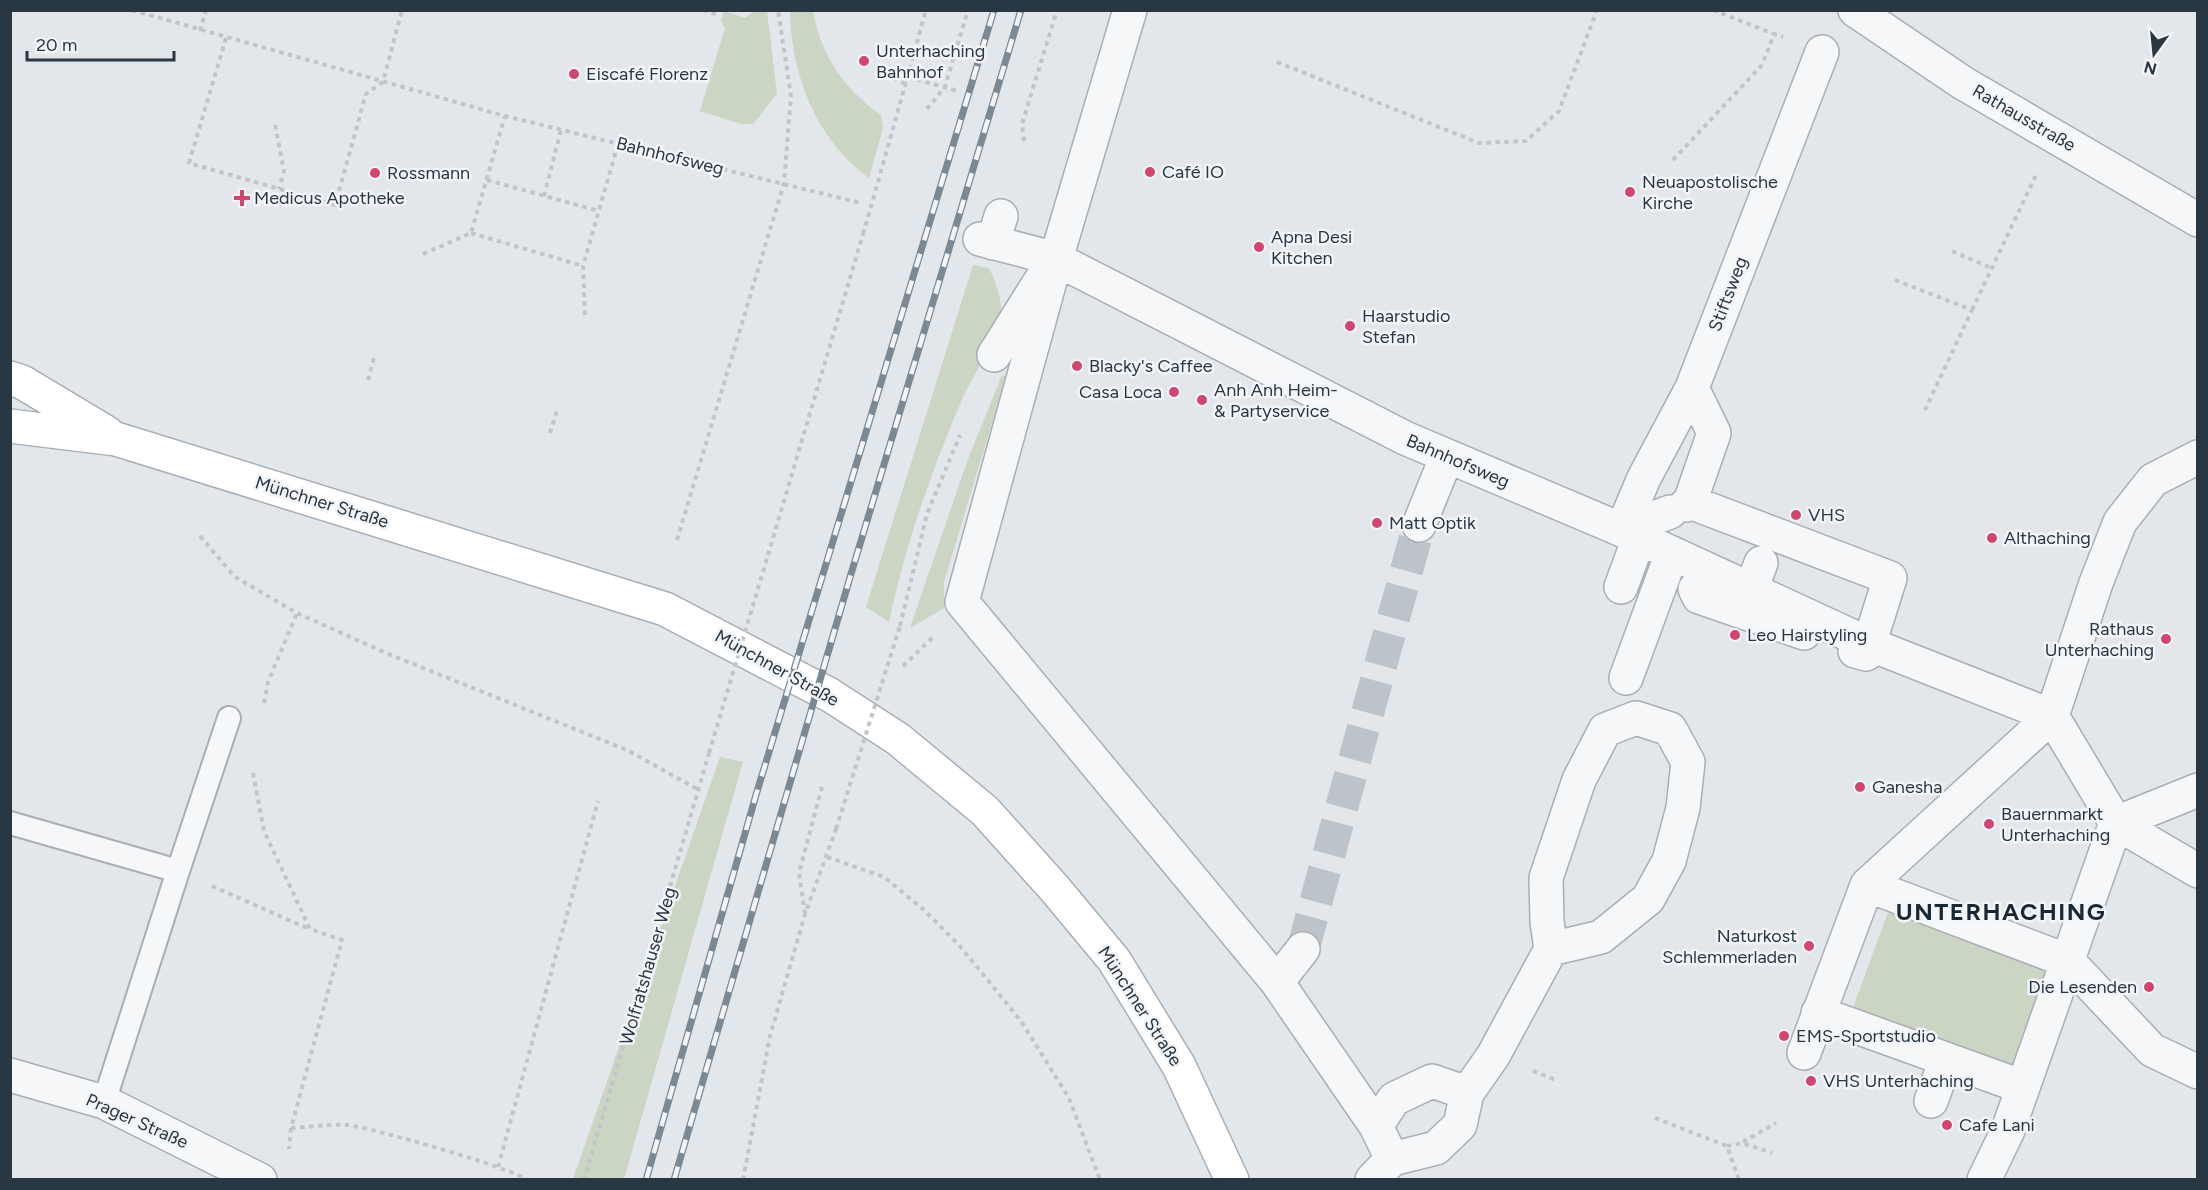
<svg xmlns="http://www.w3.org/2000/svg" width="2208" height="1190" font-family="Figtree,sans-serif">
<style>
.green{fill:#cad5c3}
.lines{fill:none;stroke-linecap:round;stroke-linejoin:round}
.street-tunnel{stroke:#bdc4c9;stroke-width:33;stroke-dasharray:33 16;stroke-linecap:butt}
.lane-casing{stroke:#a7afb5;stroke-width:26}
.street-casing{stroke:#a7afb5;stroke-width:36}
.secondary-casing{stroke:#a7afb5;stroke-width:36}
.path{stroke:#c0c5ca;stroke-width:4;stroke-dasharray:4.5 4.5;stroke-linecap:butt}
.lane{stroke:#f5f7f9;stroke-width:22}
.street{stroke:#f5f7f9;stroke-width:33}
.secondary{stroke:#fff;stroke-width:33}
.rail-casing{stroke:#7b8995;stroke-width:7}
.rail{stroke:#f2f5f8;stroke-width:4.5;stroke-dasharray:14;stroke-linecap:butt}
.path-bridge{stroke:#c0c5ca;stroke-width:4;stroke-dasharray:4.5 4.5;stroke-linecap:butt}
.poi-dot{fill:#d34470;stroke:#f2f5f8;stroke-width:2}
.labels{text-anchor:middle;dominant-baseline:central;stroke-width:5;stroke-linejoin:round;paint-order:stroke}
.poi-label{font-size:18px;fill:#293743;stroke:#f2f5f8;text-anchor:start}
.street-label{font-size:18px;fill:#293743;stroke:#f2f5f8}
.district-label{font-size:24px;font-weight:bold;letter-spacing:1.5px;fill:#1b2834;stroke:#f2f5f8}
</style>
<rect width="100%" height="100%" fill="#e2e7eb"/>
<path class="green" d="M 724,11 L 745,18 L 755,11 L 767,11 L 777,94 L 753,124 L 741,124 L 700,111 L 725,28 L 721,21 Z
M 790,11 L 813,11 C 821,56 844,89 881,115 L 883,128 L 869,178 C 816,140 791,74 790,11 Z
M 973,265 L 989,268 C 996,283 1003,300 1001,317 C 1000,333 968,384 960,404 C 930,475 905,546 889,622 L 866,607 Z
M 1002,375 L 1006,377 L 944,582 L 944,608 L 910,628 L 968,459 Z
M 720,757 L 743,762 L 624,1179 L 573,1179 Z
M 1888,912 L 2049,972 L 2014,1067 L 1853,1008 Z"/>
<g class="lines">
<path class="street-tunnel" d="M 1303,949 L 1419,525"/>
<g class="lane-casing">
<path id="lane" d="M 10,823 L 178,871 L 104,1102
M 178,871 L 229,718"/>
</g>
<g class="street-casing">
<path id="street" d="M 1130,10 L 1056,259 L 962,602 L 1277,982 L 1376,1126 L 1392,1159
M 1855,10 L 1963,83 L 2198,220
M 980,239 L 1056,259 L 1405,438 L 1622,530 L 1869,644 L 2052,716 L 2116,823 L 2008,1130 L 1984,1180
M 993,243 L 1001,216
M 994,355 L 1041,280
M 1690,502 L 1714,433 L 1692,388
M 1686,505 L 1690,502 L 1890,578 L 1866,654 L 1855,651
M 1419,525 L 1447,456
M 1622,530 L 1644,478 L 1692,388 L 1822,52
M 1622,530 L 1670,512
M 1621,587 L 1639,538
M 1695,589 L 1699,597 L 1804,633
M 1749,595 L 1761,563
M 1626,678 L 1672,553
M 2116,823 L 2198,871
M 2116,823 L 2198,790
M 1867,885 L 2068,961 L 2152,1050 L 2198,1072
M 1277,982 L 1303,949
M 1818,1013 L 2023,1087
M 1804,1053 L 1867,885 L 2052,716 L 2096,583 L 2120,522 L 2153,480 L 2198,457
M 10,1075 L 104,1102 L 260,1180
M 1931,1101 L 1946,1060
M 1376,1126 L 1394,1099 L 1432,1081 L 1467,1093
M 1372,1180 L 1392,1159 L 1436,1148 L 1460,1125 L 1467,1093 L 1493,1056 L 1551,949 L 1547,922 L 1546,878 L 1579,780 L 1605,730 L 1636,718 L 1670,729 L 1688,762 L 1683,808 L 1669,861 L 1648,899 L 1601,937 L 1551,949"/>
</g>
<g class="secondary-casing">
<path id="secondary" d="M 10,378 L 22,382 L 107,433
M 10,426 L 116,439 L 665,609 L 830,695 L 898,739 L 985,811 L 1055,889 L 1114,960 L 1179,1066 L 1232,1180"/>
</g>
<path class="path" d="M 132,10 L 505,116 L 861,203
M 703,10 L 716,14 L 717,10
M 1713,10 L 1774,34
M 200,31 L 206,10
M 226,38 L 189,163 L 335,205 L 366,94 L 383,82 L 402,10
M 1277,62 L 1479,143 L 1526,141 L 1559,111 L 1597,10
M 908,77 L 958,91
M 893,78 L 906,84
M 927,109 L 945,87 L 968,10
M 275,125 L 284,171 L 279,189
M 1024,141 L 1022,124 L 1057,10
M 1673,160 L 1762,65 L 1774,34 L 1783,37
M 487,180 L 599,211
M 878,182 L 926,10
M 544,196 L 561,130
M 471,233 L 583,266
M 1952,251 L 1991,268
M 423,254 L 471,233 L 505,116
M 1895,280 L 1972,310 L 1925,410
M 1972,310 L 2036,175
M 585,315 L 583,266 L 618,144
M 368,380 L 375,354
M 550,433 L 558,408
M 200,536 L 235,577 L 297,613 L 386,653 L 627,750 L 699,790
M 677,540 L 784,183 L 791,96 L 778,10
M 768,555 L 863,234
M 900,626 L 927,514 L 960,435
M 903,666 L 935,635
M 264,703 L 268,682 L 297,613
M 253,773 L 264,831 L 310,929 L 342,940 L 291,1128 L 289,1149
M 827,857 L 884,877 L 923,909 L 959,945 L 1021,1021 L 1069,1098 L 1100,1180
M 212,886 L 309,929
M 805,914 L 799,873 L 823,783
M 1533,1071 L 1558,1081
M 1655,1118 L 1727,1146 L 1739,1180
M 291,1128 C 310,1127 329,1124 347,1125 C 366,1126 516,1169 527,1180
M 1743,1142 L 1776,1123
M 1727,1146 L 1742,1143 L 1772,1153
M 498,1167 L 598,801
M 584,1180 L 709,753
M 743,1180 L 770,1036 L 805,914 L 836,829"/>
<use href="#lane" class="lane"/>
<use href="#street" class="street"/>
<use href="#secondary" class="secondary"/>
<g class="rail-casing">
<path id="rail" d="M 646,1180 L 756,795 L 994,10
M 674,1180 L 851,574 L 1021,10"/>
</g>
<use href="#rail" class="rail"/>
<path class="path-bridge" d="M 863,234 L 878,182
M 709,753 L 768,555
M 836,829 L 900,626"/>
</g>
<g class="poi-dot">
<circle cx="864" cy="61" r="6"/>
<circle cx="574" cy="74" r="6"/>
<circle cx="1150" cy="172" r="6"/>
<circle cx="375" cy="173" r="6"/>
<circle cx="1630" cy="192" r="6"/>
<path d="M239 189h6v6h6v6h-6v6h-6v-6h-6v-6h6z"/>
<circle cx="1259" cy="247" r="6"/>
<circle cx="1350" cy="326" r="6"/>
<circle cx="1077" cy="366" r="6"/>
<circle cx="1174" cy="392" r="6"/>
<circle cx="1202" cy="400" r="6"/>
<circle cx="1796" cy="515" r="6"/>
<circle cx="1377" cy="523" r="6"/>
<circle cx="1992" cy="538" r="6"/>
<circle cx="1735" cy="635" r="6"/>
<circle cx="2166" cy="639" r="6"/>
<circle cx="1860" cy="787" r="6"/>
<circle cx="1989" cy="824" r="6"/>
<circle cx="1809" cy="946" r="6"/>
<circle cx="2149" cy="987" r="6"/>
<circle cx="1784" cy="1036" r="6"/>
<circle cx="1811" cy="1081" r="6"/>
<circle cx="1947" cy="1125" r="6"/>
</g>
<g class="labels">
<g class="poi-label">
<text x="876" y="51">Unterhaching<tspan x="876" dy="21">Bahnhof</tspan></text>
<text x="586" y="74">Eiscafé Florenz</text>
<text x="1162" y="172">Café IO</text>
<text x="387" y="173">Rossmann</text>
<text x="1642" y="182">Neuapostolische<tspan x="1642" dy="21">Kirche</tspan></text>
<text x="254" y="198">Medicus Apotheke</text>
<text x="1271" y="237">Apna Desi<tspan x="1271" dy="21">Kitchen</tspan></text>
<text x="1362" y="316">Haarstudio<tspan x="1362" dy="21">Stefan</tspan></text>
<text x="1089" y="366">Blacky's Caffee</text>
<text x="1214" y="390">Anh Anh Heim-<tspan x="1214" dy="21">&amp; Partyservice</tspan></text>
<text x="1162" y="392" text-anchor="end">Casa Loca</text>
<text x="1808" y="515">VHS</text>
<text x="1389" y="523">Matt Optik</text>
<text x="2004" y="538">Althaching</text>
<text x="2154" y="629" text-anchor="end">Rathaus<tspan x="2154" dy="21">Unterhaching</tspan></text>
<text x="1747" y="635">Leo Hairstyling</text>
<text x="1872" y="787">Ganesha</text>
<text x="2001" y="814">Bauernmarkt<tspan x="2001" dy="21">Unterhaching</tspan></text>
<text x="1797" y="936" text-anchor="end">Naturkost<tspan x="1797" dy="21">Schlemmerladen</tspan></text>
<text x="2137" y="987" text-anchor="end">Die Lesenden</text>
<text x="1796" y="1036">EMS-Sportstudio</text>
<text x="1823" y="1081">VHS Unterhaching</text>
<text x="1959" y="1125">Cafe Lani</text>
</g>
<g class="street-label">
<text transform="translate(2024 118) rotate(30)">Rathausstraße</text>
<text transform="translate(670 156) rotate(14)">Bahnhofsweg</text>
<text transform="translate(1728 294) rotate(-69)">Stiftsweg</text>
<text transform="translate(1458 461) rotate(23)">Bahnhofsweg</text>
<text transform="translate(322 502) rotate(17)">Münchner Straße</text>
<text transform="translate(777 668) rotate(29)">Münchner Straße</text>
<text transform="translate(648 966) rotate(-74)">Wolfratshauser Weg</text>
<text transform="translate(1140 1006) rotate(57)">Münchner Straße</text>
<text transform="translate(137 1121) rotate(24)">Prager Straße</text>
</g>
<g class="district-label">
<text x="2001" y="911">UNTERHACHING</text>
</g>
</g>
<rect width="2208" height="1190" fill="none" stroke="#293743" stroke-width="24"/>
<g transform="translate(2154 54) rotate(195)" stroke="#f2f5f8" stroke-width="4.5" paint-order="stroke">
<path d="M0-4.5L10 22L0 15L-10 22Z" fill="#293743"/>
<text y="-9" font-size="16" font-weight="bold" text-anchor="middle" fill="#293743">N</text>
</g>
<path d="M27 51v9h147v-9" fill="none" stroke="#293743" stroke-width="3"/>
<text x="36" y="51" font-size="18" fill="#293743" stroke="#f2f5f8" stroke-width="4.5" paint-order="stroke">20 m</text>
</svg>
